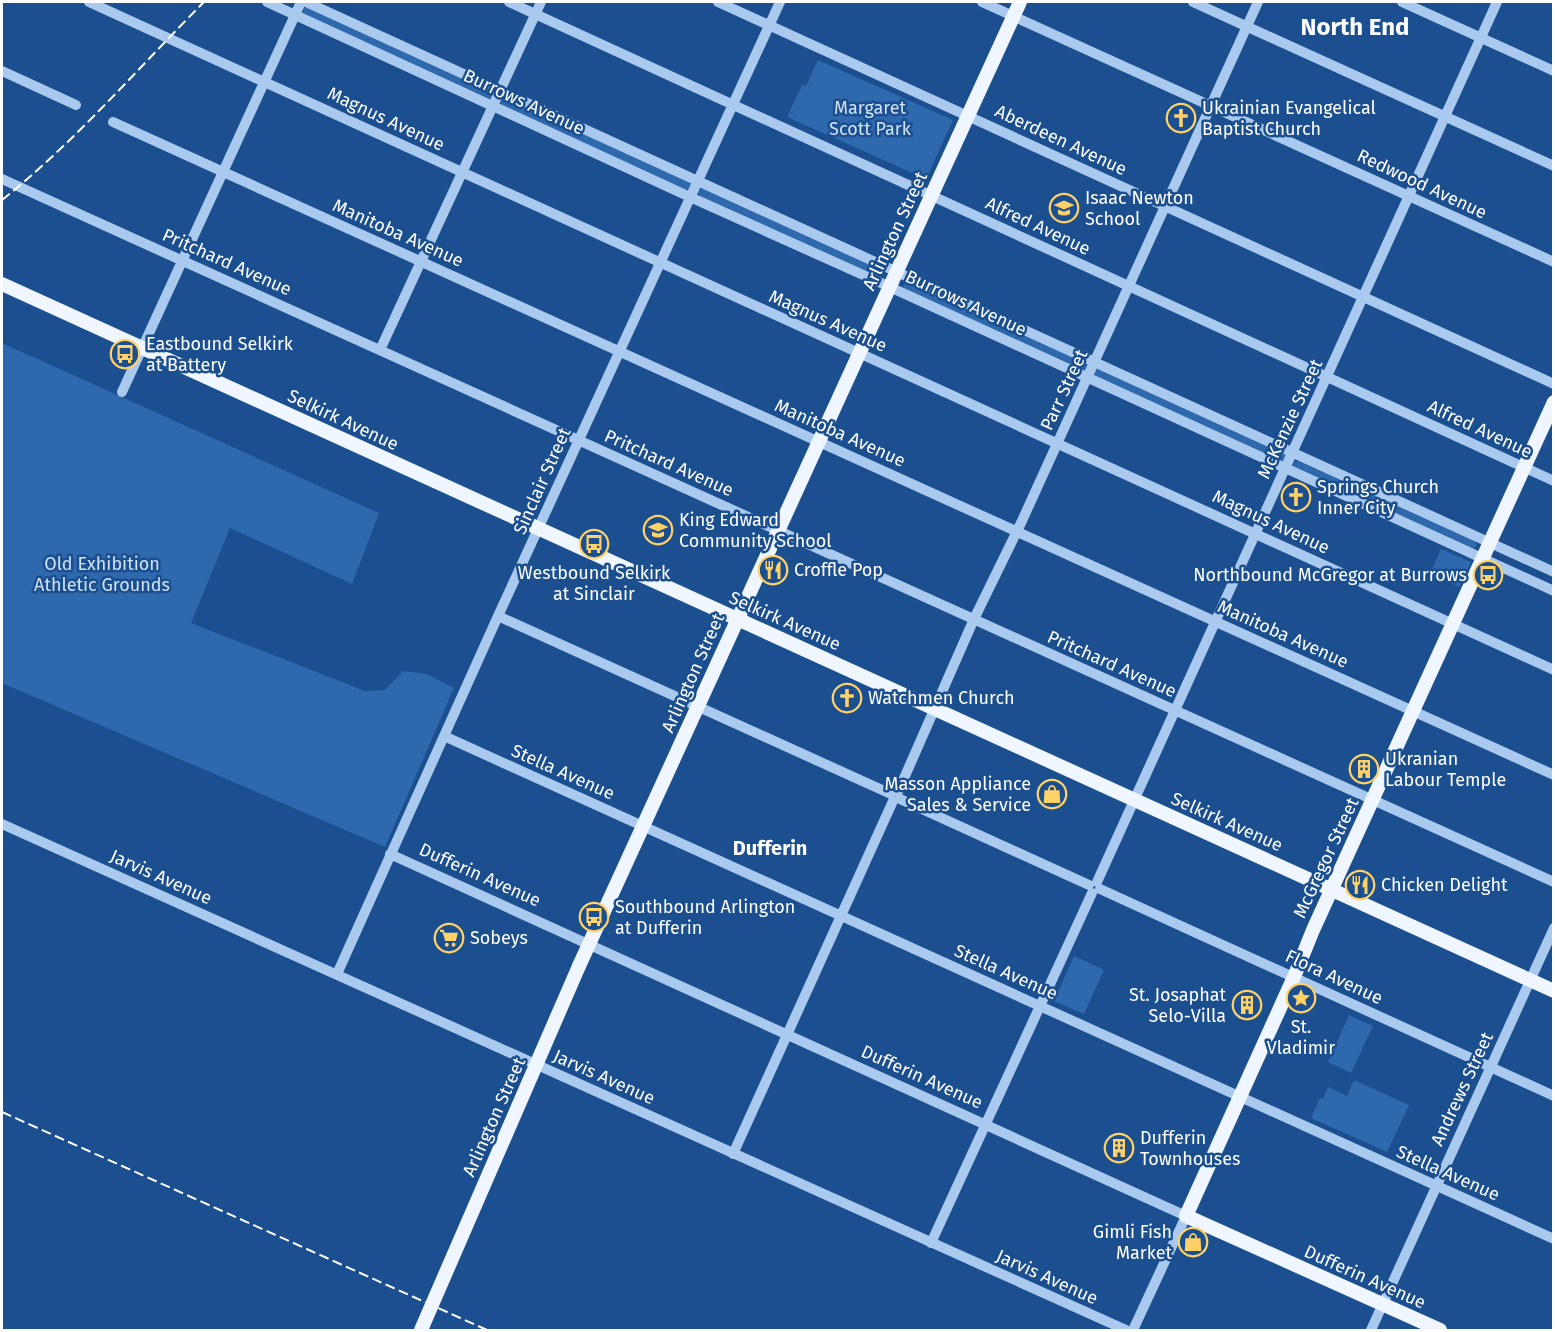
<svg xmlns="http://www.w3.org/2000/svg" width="1555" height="1332" font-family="'Fira Sans',sans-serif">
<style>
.green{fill:#2e69ad}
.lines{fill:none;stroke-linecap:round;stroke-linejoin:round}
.minor{stroke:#a9c9ee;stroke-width:10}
.major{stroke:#f0f6ff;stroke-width:14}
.rail{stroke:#fff;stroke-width:2;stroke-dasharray:10 4.5;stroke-linecap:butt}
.major-bridge{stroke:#f0f6ff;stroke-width:14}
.labels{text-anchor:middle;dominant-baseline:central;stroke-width:5;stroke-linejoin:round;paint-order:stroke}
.street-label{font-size:18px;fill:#fff;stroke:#1b4f8f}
.park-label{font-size:18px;fill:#cfe3fa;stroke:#1b4f8f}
.poi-label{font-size:18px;fill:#fff;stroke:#1b4f8f;text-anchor:start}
.neighbourhood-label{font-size:20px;font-weight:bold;fill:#fff;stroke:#1b4f8f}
.district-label{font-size:24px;font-weight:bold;fill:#fff;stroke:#1b4f8f}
</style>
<rect width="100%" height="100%" fill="#1b4f8f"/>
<path class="green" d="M 306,7 L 493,93 L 491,99 L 303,14 L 304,8 Z
M 818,60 L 953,120 L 926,179 L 787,117 L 802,85 L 806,86 Z
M 504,98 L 689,182 L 691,185 L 689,189 L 685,190 L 501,105 L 502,99 Z
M 700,189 L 704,189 L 870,265 L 882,273 L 881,276 L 875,275 L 701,197 L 698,193 Z
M 904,284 L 916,286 L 1084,363 L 1087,366 L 1085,370 L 908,291 L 903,287 Z
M 2,343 L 379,513 L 352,584 L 230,528 L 191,623 L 365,691 L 385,690 L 403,671 L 427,674 L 454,688 L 385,847 L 2,683 Z
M 1098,369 L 1285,455 L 1285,456 L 1282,461 L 1095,376 L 1095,371 Z
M 1298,461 L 1474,541 L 1477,544 L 1475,548 L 1470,548 L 1293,466 L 1294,462 Z
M 1441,549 L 1471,562 L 1459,587 L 1430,573 Z
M 1074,956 L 1104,970 L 1084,1014 L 1054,1001 Z
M 1349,1015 L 1373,1026 L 1351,1073 L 1328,1062 Z
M 1354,1080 L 1409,1105 L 1387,1152 L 1311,1118 L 1320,1098 L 1323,1099 L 1328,1087 L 1347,1096 Z"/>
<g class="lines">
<path class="minor" d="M 89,2 L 1554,670
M 267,2 L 690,197 L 881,283 L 1554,591
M 306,2 L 1554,572
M 509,2 L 1554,481
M 718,2 L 1554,384
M 982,2 L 1554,262
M 1193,2 L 1554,166
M 1402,2 L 1554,71
M 2,71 L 76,105
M 113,122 L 1554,775
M 2,179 L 1554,882
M 380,350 L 541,2
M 122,392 L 301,2
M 498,616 L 891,794
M 444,736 L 1554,1239
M 898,792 L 974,619 L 1021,523 L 1258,2
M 900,799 L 1089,885
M 2,824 L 1126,1330
M 390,854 L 1186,1216 L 1133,1330
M 1097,882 L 1497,2
M 1100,889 L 1554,1096
M 337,974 L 498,616 L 780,2
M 733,1154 L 893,801
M 931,1243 L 1092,893
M 1371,1330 L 1554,928"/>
<path class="major" d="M 2,284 L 1554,991
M 579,966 L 1020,2
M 1440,1330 L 1186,1216 L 1294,977 L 1313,930 L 1554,402"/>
<path class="rail" d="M 2,200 C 75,142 138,68 204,2
M 2,1112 L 487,1330"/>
<path class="major-bridge" d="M 421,1330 L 579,966"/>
</g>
<defs>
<g id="church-ring" transform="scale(1.5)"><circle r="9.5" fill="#1b4f8f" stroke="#ffd166" stroke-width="1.5"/><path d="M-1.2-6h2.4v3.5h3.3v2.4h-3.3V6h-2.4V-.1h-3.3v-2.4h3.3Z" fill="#ffd166"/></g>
<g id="school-ring" transform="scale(1.5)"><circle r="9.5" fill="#1b4f8f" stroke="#ffd166" stroke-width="1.5"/><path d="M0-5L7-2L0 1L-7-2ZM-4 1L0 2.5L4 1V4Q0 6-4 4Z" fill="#ffd166"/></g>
<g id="bus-ring" transform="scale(1.5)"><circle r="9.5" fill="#1b4f8f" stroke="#ffd166" stroke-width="1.5"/><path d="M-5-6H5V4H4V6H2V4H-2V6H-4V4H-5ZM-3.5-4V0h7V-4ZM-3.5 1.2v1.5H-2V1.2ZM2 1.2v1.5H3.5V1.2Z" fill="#ffd166"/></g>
<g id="restaurant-ring" transform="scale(1.5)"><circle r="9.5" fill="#1b4f8f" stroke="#ffd166" stroke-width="1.5"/><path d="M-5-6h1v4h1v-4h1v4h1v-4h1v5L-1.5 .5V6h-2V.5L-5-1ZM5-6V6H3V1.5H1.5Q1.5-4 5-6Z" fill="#ffd166"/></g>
<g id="building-ring" transform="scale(1.5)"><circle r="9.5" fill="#1b4f8f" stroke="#ffd166" stroke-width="1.5"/><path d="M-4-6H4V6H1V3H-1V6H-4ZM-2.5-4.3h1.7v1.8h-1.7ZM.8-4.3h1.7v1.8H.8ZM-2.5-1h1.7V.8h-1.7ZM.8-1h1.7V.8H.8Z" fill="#ffd166"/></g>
<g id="shop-ring" transform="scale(1.5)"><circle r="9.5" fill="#1b4f8f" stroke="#ffd166" stroke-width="1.5"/><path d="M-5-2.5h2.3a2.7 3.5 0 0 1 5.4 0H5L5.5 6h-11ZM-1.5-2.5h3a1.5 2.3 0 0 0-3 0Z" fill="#ffd166"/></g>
<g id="supermarket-ring" transform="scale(1.5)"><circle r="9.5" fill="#1b4f8f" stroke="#ffd166" stroke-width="1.5"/><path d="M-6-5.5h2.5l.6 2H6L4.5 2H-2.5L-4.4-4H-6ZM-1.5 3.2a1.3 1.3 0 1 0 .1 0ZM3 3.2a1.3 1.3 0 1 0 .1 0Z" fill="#ffd166"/></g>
<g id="sight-ring" transform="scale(1.5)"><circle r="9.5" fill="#1b4f8f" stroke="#ffd166" stroke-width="1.5"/><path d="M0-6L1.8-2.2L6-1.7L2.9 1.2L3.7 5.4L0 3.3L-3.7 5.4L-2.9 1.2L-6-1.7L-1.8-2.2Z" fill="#ffd166"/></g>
</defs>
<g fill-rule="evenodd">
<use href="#church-ring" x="1181" y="118"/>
<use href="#school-ring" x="1064" y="208"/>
<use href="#bus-ring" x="125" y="354"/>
<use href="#church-ring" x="1296" y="497"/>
<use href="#school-ring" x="658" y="530"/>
<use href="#bus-ring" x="594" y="544"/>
<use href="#restaurant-ring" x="773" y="570"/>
<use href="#bus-ring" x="1488" y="575"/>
<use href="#church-ring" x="847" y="698"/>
<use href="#building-ring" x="1364" y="769"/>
<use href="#shop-ring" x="1052" y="794"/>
<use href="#restaurant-ring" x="1360" y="885"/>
<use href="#bus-ring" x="594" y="917"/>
<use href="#supermarket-ring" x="449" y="938"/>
<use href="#sight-ring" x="1301" y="998"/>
<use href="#building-ring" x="1247" y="1005"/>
<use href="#building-ring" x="1119" y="1148"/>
<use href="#shop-ring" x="1193" y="1242"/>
</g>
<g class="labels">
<g class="street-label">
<text transform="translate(524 102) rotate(25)">Burrows Avenue</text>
<text transform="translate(386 119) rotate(25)">Magnus Avenue</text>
<text transform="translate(1061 140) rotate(25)">Aberdeen Avenue</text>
<text transform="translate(1422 184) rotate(25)">Redwood Avenue</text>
<text transform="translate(1038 226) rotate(25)">Alfred Avenue</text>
<text transform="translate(895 231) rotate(-65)">Arlington Street</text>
<text transform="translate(398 233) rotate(24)">Manitoba Avenue</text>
<text transform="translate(227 262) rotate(24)">Pritchard Avenue</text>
<text transform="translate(966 303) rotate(25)">Burrows Avenue</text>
<text transform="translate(828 321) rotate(24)">Magnus Avenue</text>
<text transform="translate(1064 390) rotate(-65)">Parr Street</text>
<text transform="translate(1290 419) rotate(-65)">McKenzie Street</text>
<text transform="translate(343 420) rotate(25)">Selkirk Avenue</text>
<text transform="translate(1480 429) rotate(25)">Alfred Avenue</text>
<text transform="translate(840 433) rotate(24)">Manitoba Avenue</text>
<text transform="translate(669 463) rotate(24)">Pritchard Avenue</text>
<text transform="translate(542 481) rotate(-66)">Sinclair Street</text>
<text transform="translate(1271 522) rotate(25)">Magnus Avenue</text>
<text transform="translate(785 621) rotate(24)">Selkirk Avenue</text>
<text transform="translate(1283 634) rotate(24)">Manitoba Avenue</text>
<text transform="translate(1112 664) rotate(24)">Pritchard Avenue</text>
<text transform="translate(693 673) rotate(-66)">Arlington Street</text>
<text transform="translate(563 772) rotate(24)">Stella Avenue</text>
<text transform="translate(1227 822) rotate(24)">Selkirk Avenue</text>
<text transform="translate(1326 858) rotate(-65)">McGregor Street</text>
<text transform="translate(480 875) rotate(24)">Dufferin Avenue</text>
<text transform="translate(161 877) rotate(24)">Jarvis Avenue</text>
<text transform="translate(1006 972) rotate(24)">Stella Avenue</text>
<text transform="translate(1334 977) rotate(25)">Flora Avenue</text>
<text transform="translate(604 1077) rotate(24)">Jarvis Avenue</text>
<text transform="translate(922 1077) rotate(24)">Dufferin Avenue</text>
<text transform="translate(1462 1089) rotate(-65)">Andrews Street</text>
<text transform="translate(494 1117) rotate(-66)">Arlington Street</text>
<text transform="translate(1448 1173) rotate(24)">Stella Avenue</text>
<text transform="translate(1047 1277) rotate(24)">Jarvis Avenue</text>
<text transform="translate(1365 1277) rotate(24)">Dufferin Avenue</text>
</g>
<g class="park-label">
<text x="870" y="108">Margaret<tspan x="870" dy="21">Scott Park</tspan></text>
<text x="102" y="564">Old Exhibition<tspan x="102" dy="21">Athletic Grounds</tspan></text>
</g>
<g class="poi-label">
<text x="1202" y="108">Ukrainian Evangelical<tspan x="1202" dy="21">Baptist Church</tspan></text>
<text x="1085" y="198">Isaac Newton<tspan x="1085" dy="21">School</tspan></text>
<text x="146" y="344">Eastbound Selkirk<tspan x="146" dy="21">at Battery</tspan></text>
<text x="1317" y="487">Springs Church<tspan x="1317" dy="21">Inner City</tspan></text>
<text x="679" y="520">King Edward<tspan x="679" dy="21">Community School</tspan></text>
<text x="794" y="570">Croffle Pop</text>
<text x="594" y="573" text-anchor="middle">Westbound Selkirk<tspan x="594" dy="21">at Sinclair</tspan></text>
<text x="1467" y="575" text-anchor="end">Northbound McGregor at Burrows</text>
<text x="868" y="698">Watchmen Church</text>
<text x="1385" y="759">Ukranian<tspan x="1385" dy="21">Labour Temple</tspan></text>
<text x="1031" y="784" text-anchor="end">Masson Appliance<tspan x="1031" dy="21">Sales &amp; Service</tspan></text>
<text x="1381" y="885">Chicken Delight</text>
<text x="615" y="907">Southbound Arlington<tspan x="615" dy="21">at Dufferin</tspan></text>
<text x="470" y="938">Sobeys</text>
<text x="1226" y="995" text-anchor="end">St. Josaphat<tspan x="1226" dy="21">Selo-Villa</tspan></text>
<text x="1301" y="1027" text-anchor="middle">St.<tspan x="1301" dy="21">Vladimir</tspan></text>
<text x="1140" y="1138">Dufferin<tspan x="1140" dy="21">Townhouses</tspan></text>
<text x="1172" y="1232" text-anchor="end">Gimli Fish<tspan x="1172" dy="21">Market</tspan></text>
</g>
<g class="neighbourhood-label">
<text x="770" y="848">Dufferin</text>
</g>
<g class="district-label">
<text x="1355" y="27">North End</text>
</g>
</g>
<rect width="1555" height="1332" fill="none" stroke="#ffffff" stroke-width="6"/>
</svg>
